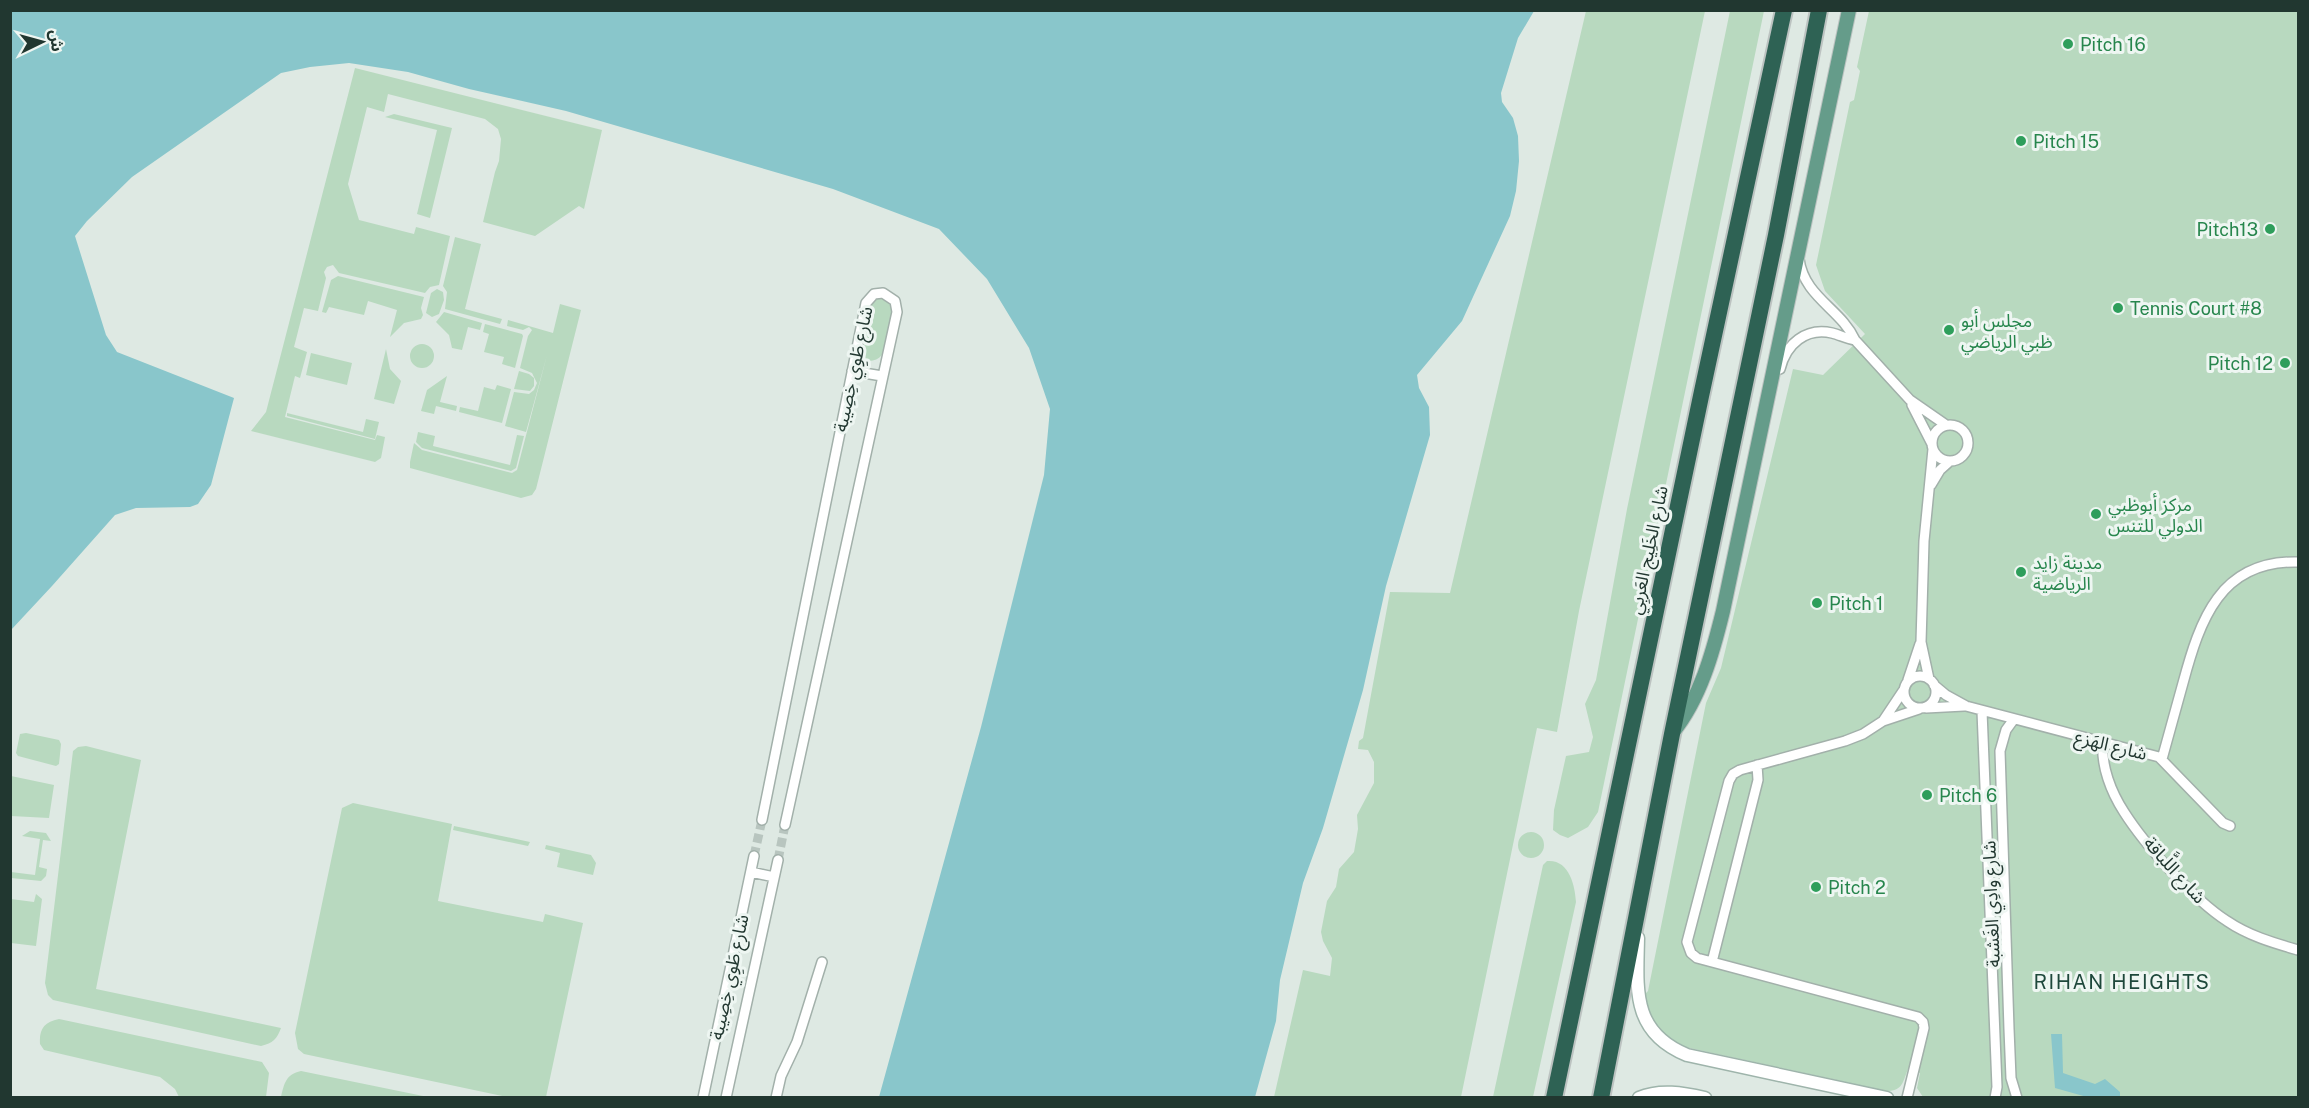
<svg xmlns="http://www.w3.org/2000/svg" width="2309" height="1108" font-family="'Public Sans','Noto Sans Arabic',sans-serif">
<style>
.green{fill:#b8d9bf}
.water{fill:#89c6cb}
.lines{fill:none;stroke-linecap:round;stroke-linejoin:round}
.street-tunnel{stroke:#b8c5bf;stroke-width:9;stroke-dasharray:9 4.5;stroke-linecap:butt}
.street-casing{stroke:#a2b0aa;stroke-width:12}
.secondary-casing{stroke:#9eb4ab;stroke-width:15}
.primary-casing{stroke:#bcc3c1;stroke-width:16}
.highway-casing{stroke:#bcc3c1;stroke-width:20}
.street{stroke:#fff;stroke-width:9}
.secondary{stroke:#fff;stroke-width:12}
.primary{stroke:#659c8a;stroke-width:14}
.highway{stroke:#2e6254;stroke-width:16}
.leisure-dot{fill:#2e9e5b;stroke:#eef6f2;stroke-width:2}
.labels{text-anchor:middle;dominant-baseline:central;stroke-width:6;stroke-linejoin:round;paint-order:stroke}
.leisure-label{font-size:18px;fill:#27864d;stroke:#eef6f2;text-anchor:start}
.street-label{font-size:18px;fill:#213730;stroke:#eef6f2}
.neighbourhood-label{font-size:20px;letter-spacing:1.5px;fill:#1e483b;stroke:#eef6f2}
</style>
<rect width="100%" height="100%" fill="#dee9e3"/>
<path class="green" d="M 1586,11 L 1705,11 L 1579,611 L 1557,732 L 1537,728 L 1461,1097 L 1274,1097 L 1303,970 L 1330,976 L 1332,958 L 1323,941 L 1321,932 L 1327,901 L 1336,887 L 1339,869 L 1354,852 L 1358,829 L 1357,815 L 1374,783 L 1374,762 L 1368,750 L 1358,749 L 1359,741 L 1363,738 L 1390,592 L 1450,593 Z
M 1730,11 L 1764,11 L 1598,812 L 1588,827 L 1568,838 L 1560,835 L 1553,830 L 1554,810 L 1566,756 L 1589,752 L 1593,737 L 1585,704 L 1596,680 L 1627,509 Z
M 1869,11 L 2298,11 L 2298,1097 L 1923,1097 L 1917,1088 L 1920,1073 L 1908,1069 C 1903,1081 1903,1091 1887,1091 L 1676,1045 L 1657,1032 L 1642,997 L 1648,991 L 1706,703 L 1721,668 L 1793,369 L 1823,375 L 1865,334 L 1825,291 L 1816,265 L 1850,102 L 1854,100 L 1860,71 L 1857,67 Z
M 355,68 L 602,130 L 584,209 L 579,206 L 535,236 L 483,222 L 495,172 L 499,161 L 501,139 L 498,129 L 485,119 L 388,94 L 384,112 L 367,107 L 348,184 L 359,220 L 414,234 L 416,227 L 450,236 L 439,285 L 430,287 L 425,293 L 339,273 L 333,265 L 327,267 L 324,272 L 326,278 L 318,311 L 304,308 L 294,347 L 307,352 L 300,378 L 295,376 L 285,417 L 375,440 L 377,435 L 385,437 L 381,458 L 375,462 L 251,431 L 266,412 Z
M 394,114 L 452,128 L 430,218 L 417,214 L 437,130 L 385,117 Z
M 455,237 L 481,244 L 465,309 L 502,319 L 500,324 L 445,309 L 447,292 L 443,286 Z
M 338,276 L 424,297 L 421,308 L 423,315 L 421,319 L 404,323 L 390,337 L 397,310 L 368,301 L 364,315 L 329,307 L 326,313 L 322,312 L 331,280 Z
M 437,289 L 443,292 L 444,300 L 439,314 L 432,317 L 426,313 L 431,293 Z
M 877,298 L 886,299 L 894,309 C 891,326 891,361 869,361 L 860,353 L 867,307 Z
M 560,304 L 581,310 L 536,489 L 532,495 L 521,498 L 410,468 L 410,462 L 414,443 L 422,450 L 512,473 L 517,470 L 547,355 L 526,432 L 505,426 L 514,392 L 529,394 L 534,390 L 537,383 L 532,373 L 520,368 L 528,336 L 532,330 L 529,327 L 523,330 L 507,326 L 508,320 L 553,333 Z
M 444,312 L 482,323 L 480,330 L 468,327 L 462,350 L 452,348 L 449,335 L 436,322 Z
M 485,324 L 522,334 L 523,336 L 515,368 L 502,364 L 504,357 L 484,352 L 489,334 L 483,332 Z
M410 356a12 12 0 1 1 24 0a12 12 0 1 1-24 0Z
M 386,349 L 390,369 L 401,381 L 394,404 L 374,399 Z
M 311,353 L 352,363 L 347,385 L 306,375 Z
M 519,371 L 529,374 L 534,378 L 534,386 L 530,391 L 514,389 Z
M 447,376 L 440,402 L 457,406 L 456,411 L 436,406 L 434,414 L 421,411 L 427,390 Z
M 497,385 L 511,389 L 502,423 L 459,412 L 460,407 L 478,411 L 484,387 L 495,390 Z
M 287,413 L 363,432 L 366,419 L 379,422 L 375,439 L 287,416 Z
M 418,432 L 435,436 L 433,446 L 510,465 L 517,435 L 524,436 L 516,468 L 511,471 L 422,448 L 416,442 Z
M 26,733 L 59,740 L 61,744 L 59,764 L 56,766 L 18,756 L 16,753 L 20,734 Z
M 86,746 L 141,760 L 96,989 L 281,1028 C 277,1039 273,1043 261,1046 L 53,1000 L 48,995 L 45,983 L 73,751 L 78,747 Z
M 11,776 L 54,785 L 49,818 L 11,816 Z
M 353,803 L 452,824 L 438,901 L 543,922 L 545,914 L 583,923 L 546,1097 L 507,1097 L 304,1054 L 298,1049 L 295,1033 L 342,808 Z
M 454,826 L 530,842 L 528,846 L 453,830 Z
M 30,831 L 46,833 L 51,841 L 43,840 L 39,867 L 47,869 L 46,876 L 41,881 L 11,878 L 11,872 L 35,875 L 40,839 L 22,836 Z
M1518 845a13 13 0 1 1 26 0a13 13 0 1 1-26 0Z
M 546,845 L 591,855 L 596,863 L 593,875 L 557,867 L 560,853 L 545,849 Z
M 1547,861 C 1569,859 1575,885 1576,902 L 1533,1097 L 1493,1097 L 1543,865 Z
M 36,894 L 42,899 L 36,946 L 11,943 L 11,899 L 34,902 Z
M 59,1019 L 262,1062 L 269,1073 L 266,1097 L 179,1097 L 175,1089 L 160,1077 L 44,1050 L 40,1044 C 39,1029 44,1022 59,1019 Z
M 301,1071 L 428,1097 L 281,1097 C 284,1084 286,1074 301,1071 Z"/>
<path class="water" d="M 11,10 L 1534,11 L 1518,38 L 1501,93 L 1502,102 L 1513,118 L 1518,136 L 1519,161 L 1516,191 L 1510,216 L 1462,321 L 1417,375 L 1419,388 L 1429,407 L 1430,435 L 1386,586 L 1363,690 L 1323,828 L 1303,883 L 1280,980 L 1276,1021 L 1255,1097 L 879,1097 L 981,727 L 1044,475 L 1050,409 L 1029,348 L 987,279 L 939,229 L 833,189 L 566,111 L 469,89 L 408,72 L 349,63 L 310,67 L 281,73 L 132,177 L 87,221 L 75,236 L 106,335 L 117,352 L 234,398 L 211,485 L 198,504 L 190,507 L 136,508 L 115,515 L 52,586 L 11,630 Z
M 2051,1034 L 2062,1034 L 2063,1073 L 2095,1084 L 2105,1079 L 2120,1092 L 2120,1097 L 2087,1097 L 2055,1088 Z"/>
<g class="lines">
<path class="street-tunnel" d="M 754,856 L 762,820
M 778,860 L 785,825"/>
<g class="street-casing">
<path id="street" d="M 1799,259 C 1804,297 1841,309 1855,340 L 1910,400 L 1946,425
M 1780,369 C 1786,344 1806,327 1832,333 C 1840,335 1847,339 1855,340
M 852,371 L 882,376
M 1912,405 L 1932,444
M1932 443a18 18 0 1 1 36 0a18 18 0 1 1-36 0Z
M 1931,485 L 1940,470 L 1950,461
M1904 692a16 16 0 1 1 32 0a16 16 0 1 1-32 0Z
M 1929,679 L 1921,642 L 1924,541 L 1933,449
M 1908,680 L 1920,644
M 1934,685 L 1946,695 L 1966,706 L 2159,757 L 2223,823 L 2230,826
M 1926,708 L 1964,706
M 1982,711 L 1997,1087 L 1995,1098
M 2014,719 L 2006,730 L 2000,751 L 2009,1029 L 2011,1078 L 2017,1098
M 1883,721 L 1903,691
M 2103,743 C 2101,766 2111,792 2124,812 C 2145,845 2194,900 2227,921 C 2249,936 2274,943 2298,950
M 2162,759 C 2169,733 2176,708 2183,683 C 2200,620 2220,560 2298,562
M 762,820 L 866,303 L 874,294 L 883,293 L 895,301 L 897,312 L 785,825
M 751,872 L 774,877
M 1712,962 L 1758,780 L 1757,765
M 703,1098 L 754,856
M 726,1098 L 778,860
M 776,1098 L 781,1076 L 797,1042 L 822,962
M 1907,1098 L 1924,1028 L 1923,1022 L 1918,1017 L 1697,958 L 1691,953 L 1687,942 L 1729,781 L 1733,774 L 1740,770 L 1845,741 L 1863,734 L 1883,721 L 1919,709"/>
</g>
<g class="secondary-casing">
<path id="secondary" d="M 1638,938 C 1637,989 1631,1032 1687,1055 L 1887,1098
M 1639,1098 C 1660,1089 1683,1093 1705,1098"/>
</g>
<g class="primary-casing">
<path id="primary" d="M 1673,732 C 1700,699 1713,652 1723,611 L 1849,10"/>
</g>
<g class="highway-casing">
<path id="highway" d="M 1554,1098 L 1701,396 L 1784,10
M 1601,1098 L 1672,734 L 1776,235 L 1819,10"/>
</g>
<use href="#street" class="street"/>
<use href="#secondary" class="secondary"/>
<use href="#primary" class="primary"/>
<use href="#highway" class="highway"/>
</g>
<g class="leisure-dot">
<circle cx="2068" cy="44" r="6"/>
<circle cx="2021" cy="141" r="6"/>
<circle cx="2270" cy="229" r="6"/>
<circle cx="2118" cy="308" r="6"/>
<circle cx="1949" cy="330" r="6"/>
<circle cx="2285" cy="363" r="6"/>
<circle cx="2096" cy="514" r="6"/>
<circle cx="2021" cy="572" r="6"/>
<circle cx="1817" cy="603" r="6"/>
<circle cx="1927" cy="795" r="6"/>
<circle cx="1816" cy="887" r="6"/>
</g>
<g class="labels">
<g class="leisure-label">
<text x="2080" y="44">Pitch 16</text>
<text x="2033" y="141">Pitch 15</text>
<text x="2258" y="229" text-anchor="end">Pitch13</text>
<text x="2130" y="308">Tennis Court #8</text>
<text x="1961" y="320">مجلس أبو<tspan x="1961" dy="21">ظبي الرياضي</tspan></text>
<text x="2273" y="363" text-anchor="end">Pitch 12</text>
<text x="2108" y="504">مركز أبوظبي<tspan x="2108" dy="21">الدولي للتنس</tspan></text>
<text x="2033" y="562">مدينة زايد<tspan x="2033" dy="21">الرياضية</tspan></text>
<text x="1829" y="603">Pitch 1</text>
<text x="1939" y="795">Pitch 6</text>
<text x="1828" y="887">Pitch 2</text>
</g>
<g class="street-label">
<text transform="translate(853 369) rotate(-78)">شارع طَوِي خِصِيبة</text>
<text transform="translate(1648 550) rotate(-78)">شارع الخَلِيج العَربِي</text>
<text transform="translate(2111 745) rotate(14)">شارع الهَزع</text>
<text transform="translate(2175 870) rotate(48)">شارع اللَّباقة</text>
<text transform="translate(1991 904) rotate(-92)">شارع وادِي الغَشبة</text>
<text transform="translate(729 977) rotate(-78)">شارع طَوِي خِصِيبة</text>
</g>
<g class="neighbourhood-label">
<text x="2122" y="982">RIHAN HEIGHTS</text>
</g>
</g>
<rect width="2309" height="1108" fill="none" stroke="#213730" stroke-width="24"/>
<g transform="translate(42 42) rotate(85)" stroke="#eef6f2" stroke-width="4.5" paint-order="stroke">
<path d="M0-4.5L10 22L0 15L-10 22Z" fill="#213730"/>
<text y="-9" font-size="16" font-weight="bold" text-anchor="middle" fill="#213730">ش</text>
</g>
</svg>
